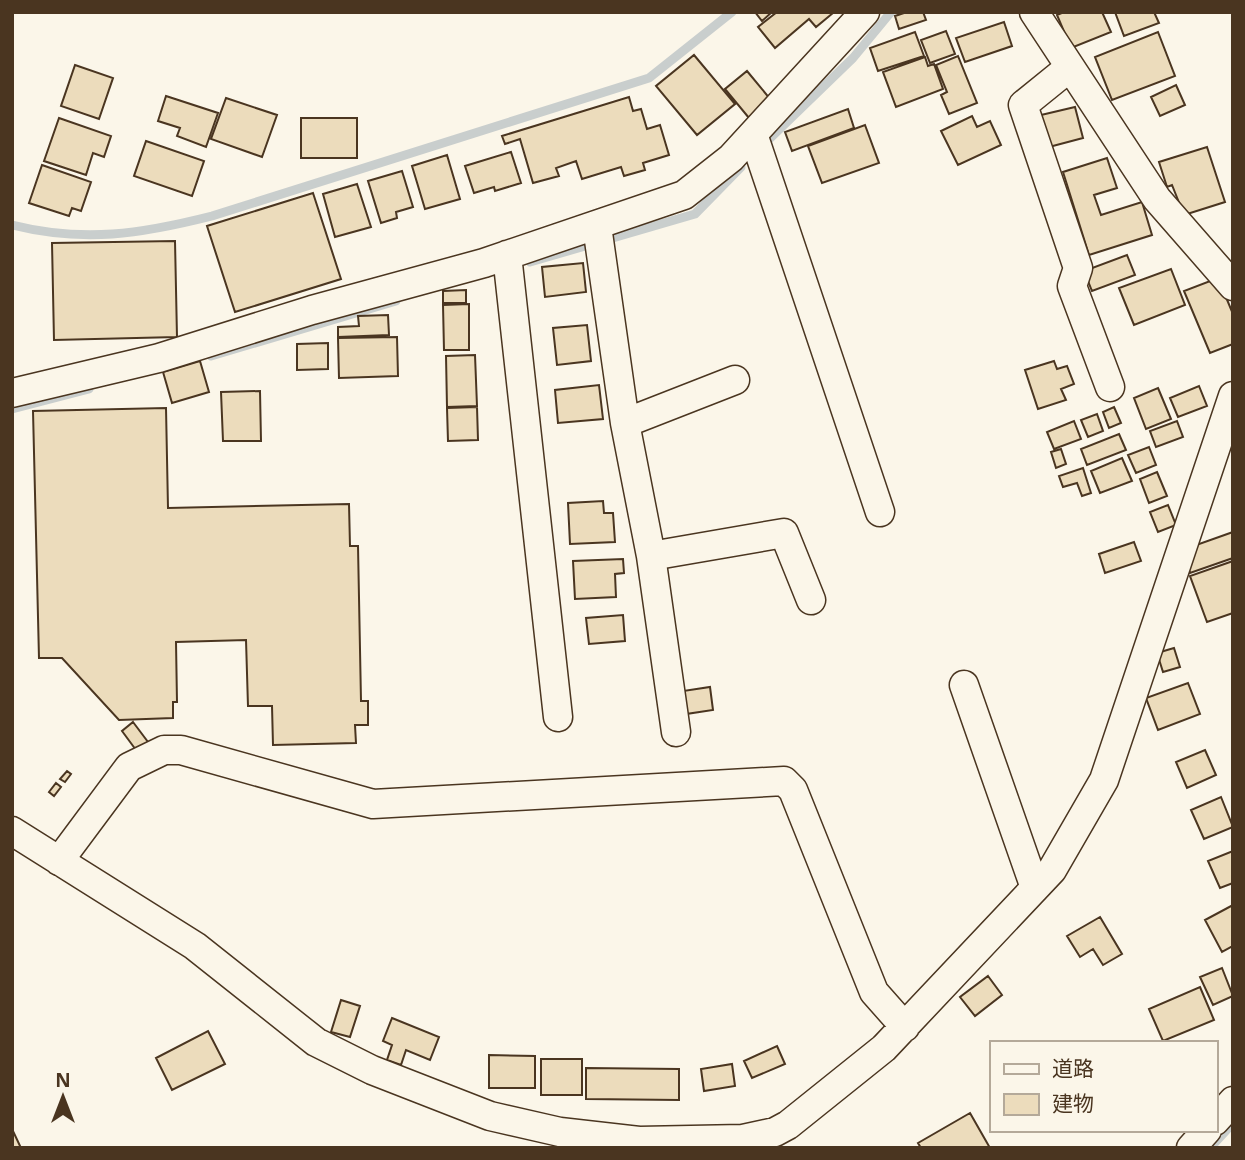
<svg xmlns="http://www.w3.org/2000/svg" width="1245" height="1160" font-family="'Noto Sans','Noto Sans JP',sans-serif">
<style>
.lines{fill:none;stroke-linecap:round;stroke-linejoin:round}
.stream{stroke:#c9cecd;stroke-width:9}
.building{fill:#ecdcbc;stroke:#4a3520;stroke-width:2}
.minor-casing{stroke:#4a3520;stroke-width:31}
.minor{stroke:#fbf6e9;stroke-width:28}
</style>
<rect width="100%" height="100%" fill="#fbf6e9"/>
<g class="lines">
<path class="stream" d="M 761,147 L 853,58 L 891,12
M 12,225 C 84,243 141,234 212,216 L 649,78 L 732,12
M 530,262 L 695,214 L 741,167
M 211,356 L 396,301
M 12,409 L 89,389
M 1210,1148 L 1233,1123"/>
</g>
<path class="building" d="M 755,12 L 772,12 L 762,21 Z
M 777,12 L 832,12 L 833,13 L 816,27 L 809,19 L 775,48 L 758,27 Z
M 907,12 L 923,12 L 926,20 L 899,29 L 895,16 Z
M 1064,12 L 1102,12 L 1111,32 L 1071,48 L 1057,15 Z
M 1115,12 L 1154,12 L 1159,23 L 1124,36 Z
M 1004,22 L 1012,46 L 965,62 L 956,38 Z
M 946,31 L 955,54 L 930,63 L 921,40 Z
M 915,32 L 924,56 L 878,71 L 870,48 Z
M 1158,32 L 1175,76 L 1112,100 L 1095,57 Z
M 694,55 L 735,104 L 697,135 L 656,86 Z
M 958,56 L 977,103 L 949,114 L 941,95 L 947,92 L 936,65 Z
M 925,57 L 928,66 L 934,64 L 943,89 L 896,107 L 883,72 Z
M 75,65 L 113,78 L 99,119 L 61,106 Z
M 747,71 L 771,100 L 749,118 L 725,89 Z
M 1176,85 L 1185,105 L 1160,116 L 1151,97 Z
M 166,96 L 218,113 L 206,147 L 177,136 L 180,128 L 158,121 Z
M 629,97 L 633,111 L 641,109 L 647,129 L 660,125 L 669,155 L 643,163 L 645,170 L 624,176 L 621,167 L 582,179 L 576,161 L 556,168 L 559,176 L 533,183 L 520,139 L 505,144 L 502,136 Z
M 226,98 L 277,115 L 262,157 L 211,139 Z
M 1075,107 L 1083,138 L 1049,147 L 1041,115 Z
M 848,109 L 854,128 L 792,151 L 785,132 Z
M 972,116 L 977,127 L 990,121 L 1001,145 L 958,165 L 941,131 Z
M 59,118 L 111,136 L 104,157 L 93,153 L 86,175 L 44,161 Z
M 301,118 L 357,118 L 357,158 L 301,158 Z
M 865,125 L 879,163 L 822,183 L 808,146 Z
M 146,141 L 204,161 L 192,196 L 134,176 Z
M 1207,147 L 1225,202 L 1184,215 L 1172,185 L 1167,187 L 1159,162 Z
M 511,152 L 521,183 L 495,191 L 494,187 L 474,193 L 465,166 Z
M 447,155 L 460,199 L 425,209 L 412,166 Z
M 1107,158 L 1117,188 L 1094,195 L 1101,215 L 1142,202 L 1152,235 L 1089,255 L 1063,172 Z
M 42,165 L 91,182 L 81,211 L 72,208 L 69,216 L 29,203 Z
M 402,171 L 413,207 L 396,212 L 397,218 L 381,223 L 368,181 Z
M 357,184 L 371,227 L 335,237 L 323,194 Z
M 313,193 L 341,279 L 235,312 L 207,226 Z
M 175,241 L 177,337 L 54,340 L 52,243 Z
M 1127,255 L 1135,275 L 1092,291 L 1084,271 Z
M 583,263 L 586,292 L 545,297 L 542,267 Z
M 1171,269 L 1185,305 L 1134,325 L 1119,288 Z
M 1218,278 L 1233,314 L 1233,344 L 1210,353 L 1184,291 Z
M 466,290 L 466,303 L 443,303 L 443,291 Z
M 469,304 L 469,350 L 444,350 L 443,305 Z
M 388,315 L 389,335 L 338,337 L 338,327 L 359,326 L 358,316 Z
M 587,325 L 591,361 L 557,365 L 553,328 Z
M 397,337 L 398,376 L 339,378 L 338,338 Z
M 328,343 L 328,369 L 297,370 L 297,344 Z
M 475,355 L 477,406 L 447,407 L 446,356 Z
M 200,361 L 209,392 L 172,403 L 163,372 Z
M 1054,361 L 1057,369 L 1067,366 L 1074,384 L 1061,389 L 1066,400 L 1038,409 L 1025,370 Z
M 599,385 L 603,419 L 558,423 L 555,390 Z
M 1199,386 L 1207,406 L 1178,417 L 1170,398 Z
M 1158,388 L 1171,419 L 1146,429 L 1134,398 Z
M 260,391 L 261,441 L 223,441 L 221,392 Z
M 477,407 L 478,440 L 448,441 L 447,408 Z
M 1114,407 L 1121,423 L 1109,428 L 1103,412 Z
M 166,408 L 168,508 L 349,504 L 350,546 L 358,546 L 361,701 L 368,701 L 368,725 L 355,725 L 356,743 L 273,745 L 272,706 L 248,706 L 246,640 L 176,642 L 177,702 L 173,702 L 173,718 L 119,720 L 62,658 L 39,658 L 33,411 Z
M 1097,414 L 1103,431 L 1088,437 L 1081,420 Z
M 1074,421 L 1081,439 L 1054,449 L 1047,432 Z
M 1177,421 L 1183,437 L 1156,447 L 1150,431 Z
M 1119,434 L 1126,450 L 1087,465 L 1081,449 Z
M 1149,447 L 1156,465 L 1136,473 L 1128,455 Z
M 1061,449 L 1066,464 L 1056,468 L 1051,452 Z
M 1122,458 L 1132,481 L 1100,493 L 1091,471 Z
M 1083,468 L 1091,493 L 1082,496 L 1077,483 L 1063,487 L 1059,476 Z
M 1157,472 L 1167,496 L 1149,503 L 1140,479 Z
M 603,501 L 604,513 L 613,513 L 615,542 L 570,544 L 568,503 Z
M 1168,505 L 1176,525 L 1158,532 L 1150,512 Z
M 1233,532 L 1233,558 L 1190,573 L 1182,550 Z
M 1134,542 L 1141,561 L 1105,573 L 1099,554 Z
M 623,559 L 624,573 L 615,574 L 616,597 L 575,599 L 573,561 Z
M 1233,561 L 1233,613 L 1207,622 L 1190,576 Z
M 623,615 L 625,641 L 589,644 L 586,618 Z
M 1174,648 L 1180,667 L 1163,672 L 1157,653 Z
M 1188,683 L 1200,714 L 1158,730 L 1146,698 Z
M 710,687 L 713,710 L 686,714 L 683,691 Z
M 133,722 L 148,742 L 136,750 L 122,731 Z
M 1205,750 L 1216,775 L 1187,788 L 1176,762 Z
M 67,771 L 71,774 L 65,782 L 60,779 Z
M 56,783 L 61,787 L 54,796 L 49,792 Z
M 1221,797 L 1233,827 L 1204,839 L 1191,810 Z
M 1233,851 L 1233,883 L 1220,888 L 1208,861 Z
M 1233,905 L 1233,946 L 1222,952 L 1205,920 Z
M 1100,917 L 1122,954 L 1103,965 L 1093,949 L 1080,957 L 1067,936 Z
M 1222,968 L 1233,996 L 1213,1005 L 1200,977 Z
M 988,976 L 1002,995 L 975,1016 L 960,997 Z
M 1200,987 L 1214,1020 L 1163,1041 L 1149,1009 Z
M 341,1000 L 360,1006 L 350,1037 L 331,1032 Z
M 392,1018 L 439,1037 L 430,1060 L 406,1050 L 401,1065 L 387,1060 L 392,1045 L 383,1041 Z
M 208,1031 L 225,1064 L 172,1090 L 156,1058 Z
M 777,1046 L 785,1064 L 752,1078 L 744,1061 Z
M 489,1055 L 535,1056 L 535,1088 L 489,1088 Z
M 541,1059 L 582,1059 L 582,1095 L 541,1095 Z
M 732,1064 L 735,1086 L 704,1091 L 701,1069 Z
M 586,1068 L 679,1069 L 679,1100 L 586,1099 Z
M 970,1113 L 990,1148 L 921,1148 L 918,1143 Z
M 12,1129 L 21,1148 L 12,1148 Z"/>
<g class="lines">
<g class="minor-casing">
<path id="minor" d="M 1034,12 L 1157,199 L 1233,286
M 1070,67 L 1023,105 L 1078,268 L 1072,286 L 1110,387
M 753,134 L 880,512
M 597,226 L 625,423 L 651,556 L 676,732
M 507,255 L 558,717
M 12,393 L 159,358 L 312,310 L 484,263 L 684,195 L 731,158 L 865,12
M 625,423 L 735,380
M 651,556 L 784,533 L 811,600
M 964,685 L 1035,888
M 12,831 L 195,946 L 316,1042 L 372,1070 L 490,1116 L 560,1132 L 639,1141 L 743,1139 L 775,1132 L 788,1125 L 884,1048 L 1052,870 L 1104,780 L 1233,396
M 59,861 L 129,767 L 164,750 L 181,750 L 373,804 L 784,781 L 793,790 L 874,992 L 905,1027
M 1215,1121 L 1233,1101
M 1191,1148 L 1207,1130"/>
</g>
<use href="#minor" class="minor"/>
</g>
<rect width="1245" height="1160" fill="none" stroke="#4a3520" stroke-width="28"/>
<rect x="990" y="1041" width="228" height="91" fill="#fbf6e9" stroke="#b4a999" stroke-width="2"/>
<rect x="1004" y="1064" width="35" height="10" fill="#fbf6e9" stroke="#b4a999" stroke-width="2"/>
<text x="1052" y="1076" font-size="21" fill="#4a3520">道路</text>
<rect x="1004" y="1094" width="35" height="21" fill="#ecdcbc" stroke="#b4a999" stroke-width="2"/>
<text x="1052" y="1111" font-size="21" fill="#4a3520">建物</text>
<g transform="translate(63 1097)" stroke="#fbf6e9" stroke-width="5" paint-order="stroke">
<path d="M0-5L12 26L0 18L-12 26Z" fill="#4a3520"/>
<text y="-10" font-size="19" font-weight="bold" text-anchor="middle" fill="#4a3520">N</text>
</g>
</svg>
